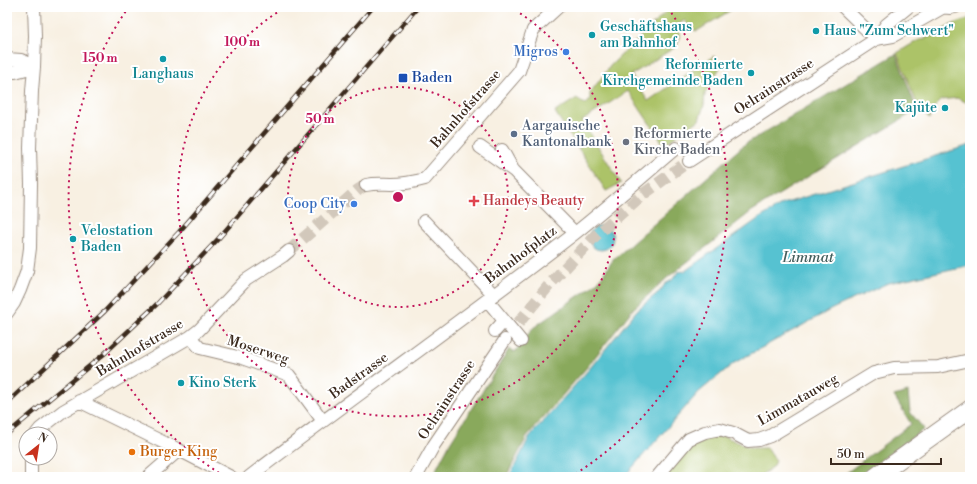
<svg xmlns="http://www.w3.org/2000/svg" width="977" height="484" font-family="'Libre Bodoni',serif">
<style>
.green{fill:#acc368;stroke:#747643}
.forest{fill:#89a95c;stroke:#626a3d}
.water{fill:#57c2d1;stroke:#497678}
.lines{fill:none;stroke-linecap:round;stroke-linejoin:round}
.street-tunnel{stroke:#d2c8bb;stroke-width:12;stroke-dasharray:12 6;stroke-linecap:butt}
.street-casing{stroke:#9a8d80;stroke-width:14}
.secondary-casing{stroke:#9a8d80;stroke-width:19}
.street{stroke:#fff;stroke-width:12}
.secondary{stroke:#fff;stroke-width:17}
.rail-casing{stroke:#3b2a1e;stroke-width:4.5}
.rail{stroke:#fff;stroke-width:3;stroke-dasharray:9;stroke-linecap:butt}
.ring{fill:none;stroke:#c2185b;stroke-width:2;stroke-dasharray:2 4}
.culture-dot{fill:#0f9aa8;stroke:#fff;stroke-width:1.5}
.shop-dot{fill:#3f7fe0;stroke:#fff;stroke-width:1.5}
.transit-dot{fill:#1a4fb4;stroke:#fff;stroke-width:1.5}
.service-dot{fill:#5c6f8a;stroke:#fff;stroke-width:1.5}
.worship-dot{fill:#6b7280;stroke:#fff;stroke-width:1.5}
.health-dot{fill:#e0444e;stroke:#fff;stroke-width:1.5}
.food-dot{fill:#e8710a;stroke:#fff;stroke-width:1.5}
.labels{text-anchor:middle;dominant-baseline:central;stroke-width:4;stroke-linejoin:round;paint-order:stroke}
.culture-label{font-size:14px;fill:#0d838f;stroke:#fff;text-anchor:start}
.shop-label{font-size:14px;fill:#366cbe;stroke:#fff;text-anchor:end}
.transit-label{font-size:14px;fill:#164399;stroke:#fff;text-anchor:start}
.street-label{font-size:14px;fill:#3b2a1e;stroke:#fff}
.service-label{font-size:14px;fill:#4e5e75;stroke:#fff;text-anchor:start}
.worship-label{font-size:14px;fill:#5b616d;stroke:#fff;text-anchor:start}
.health-label{font-size:14px;fill:#be3a42;stroke:#fff;text-anchor:start}
.food-label{font-size:14px;fill:#c56008;stroke:#fff;text-anchor:start}
.water-label{font-size:15px;font-style:italic;fill:#455f5d;stroke:#fff}
.centre{fill:#c2185b;stroke:#fff;stroke-width:2}
.ring-label{font-size:12px;text-anchor:middle;font-weight:bold;fill:#c2185b;stroke:#fff;stroke-width:4;stroke-linejoin:round;paint-order:stroke}
</style>
<rect width="100%" height="100%" fill="#fff"/>
<filter id="ink" filterUnits="userSpaceOnUse"><feTurbulence type="fractalNoise" baseFrequency=".025" numOctaves="2"/><feDisplacementMap in="SourceGraphic" scale="8" xChannelSelector="R" yChannelSelector="G"/><feConvolveMatrix kernelMatrix="1 2 1 2 8 2 1 2 1" color-interpolation-filters="sRGB"/></filter>
<filter id="wash" filterUnits="userSpaceOnUse"><feTurbulence type="fractalNoise" baseFrequency=".012" numOctaves="4" result="noise"/><feDisplacementMap in="SourceGraphic" scale="16" xChannelSelector="R" yChannelSelector="G"/><feGaussianBlur stdDeviation="0.9" result="paint"/><feColorMatrix in="noise" values="0 0 0 0 0 0 0 0 0 0 0 0 0 0 0 0 0 1.4 0 .05"/><feComposite in="paint" operator="in"/></filter>
<g filter="url(#wash)">
<rect width="100%" height="100%" fill="#f8f0e2"/>
<path class="green" d="M 671,7 L 736,7 L 697,31 L 689,28 L 685,20 L 676,26 L 680,33 L 677,46 L 631,75 L 648,101 L 714,56 L 721,66 L 705,93 L 704,105 L 699,120 L 664,145 L 628,91 L 582,121 L 621,183 L 606,191 L 555,112 L 577,98 L 581,102 L 586,104 L 590,100 L 590,93 L 611,65 Z
M 970,18 L 970,104 L 957,98 L 942,100 L 934,108 L 929,119 L 919,109 L 897,53 L 917,41 L 934,35 L 951,25 Z
M 707,436 L 724,436 L 744,445 L 753,448 L 767,448 L 776,461 L 773,467 L 758,477 L 663,477 L 694,443 Z"/>
<path class="forest" d="M 896,54 L 917,110 L 752,211 L 667,278 L 633,309 L 588,366 L 528,435 L 506,477 L 432,477 L 451,441 L 509,349 L 515,352 L 533,328 L 598,282 L 613,260 L 745,144 Z
M 908,392 L 910,412 L 924,429 L 858,477 L 841,477 L 911,424 L 894,396 Z"/>
<path class="water" d="M 970,145 L 970,265 L 888,283 L 832,309 L 734,363 L 699,392 L 624,477 L 509,477 L 530,436 L 590,368 L 637,310 L 660,291 L 665,284 L 672,280 L 678,272 L 685,271 L 758,219 L 783,204 Z
M589 238a12 12 0 1 1 24 0a12 12 0 1 1-24 0Z"/>
</g>
<g filter="url(#ink)">
<g class="lines">
<path class="street-tunnel" d="M 289,251 L 358,190 L 366,185
M 507,337 L 550,284 L 595,236 L 642,195 L 689,161"/>
<g class="street-casing">
<path id="street" d="M 843,7 L 876,39
M 940,7 L 950,8 L 955,7
M 876,39 L 893,36 L 942,8
M 7,59 L 21,60 L 34,67
M 7,71 L 15,72 L 34,67
M 480,147 L 514,171 L 575,233
M 502,150 L 512,168
M 689,161 L 876,39 L 886,25 L 908,7
M 366,185 C 376,183 382,184 392,184 C 403,184 414,182 425,179 L 519,71 L 533,30 L 558,7
M 424,221 L 494,295
M 487,300 L 521,341
M 7,313 L 14,303 L 20,290 L 27,271 L 30,248 L 31,184 L 30,148 L 32,91 L 34,67 L 35,36 L 34,7
M 495,331 L 504,321
M 190,337 L 200,348 L 242,358 L 289,375 L 323,421
M 79,401 L 179,450 L 231,477
M 36,434 L 40,429 L 63,411 L 190,337 L 199,330 L 246,280 L 283,256 L 289,251
M 31,477 L 31,458
M 148,477 L 179,450
M 249,477 C 356,395 467,317 574,234 C 609,206 642,177 676,148
M 416,477 L 434,445 L 505,340
M 657,477 L 689,439 L 705,432 L 720,429 L 733,433 L 748,441 L 759,440 L 770,436 L 874,373 L 894,368 L 938,367 L 970,360"/>
</g>
<g class="secondary-casing">
<path id="secondary" d="M 875,477 L 970,409"/>
</g>
<use href="#street" class="street"/>
<use href="#secondary" class="secondary"/>
<g class="rail-casing">
<path id="rail" d="M 7,403 L 105,311 L 179,232 L 373,7
M 7,434 L 104,354 L 157,304 L 218,239 L 418,7"/>
</g>
<use href="#rail" class="rail"/>
</g>
</g>
<g class="ring">
<circle cx="398" cy="197" r="110"/>
<path d="M510 7A220 220 0 1 1 286 7"/>
<path d="M224 476A329 329 0 0 1 128 8M668 8A329 329 0 0 1 572 476"/>
</g>
<g class="culture-dot">
<circle cx="816" cy="31" r="4"/>
<circle cx="592" cy="35" r="4"/>
<circle cx="163" cy="59" r="4"/>
<circle cx="751" cy="73" r="4"/>
<circle cx="945" cy="108" r="4"/>
<circle cx="73" cy="239" r="4"/>
<circle cx="181" cy="383" r="4"/>
</g>
<g class="shop-dot">
<circle cx="566" cy="52" r="4"/>
<circle cx="354" cy="204" r="4"/>
</g>
<rect class="transit-dot" x="398" y="73" width="10" height="10" rx="2"/>
<circle class="service-dot" cx="514" cy="134" r="4"/>
<circle class="worship-dot" cx="626" cy="142" r="4"/>
<path class="health-dot" d="M472 195h4v4h4v4h-4v4h-4v-4h-4v-4h4z"/>
<circle class="food-dot" cx="132" cy="452" r="4"/>
<g class="labels">
<g class="culture-label">
<text x="600" y="27">Geschäftshaus<tspan x="600" dy="16">am Bahnhof</tspan></text>
<text x="824" y="31">Haus "Zum Schwert"</text>
<text x="743" y="65" text-anchor="end">Reformierte<tspan x="743" dy="16">Kirchgemeinde Baden</tspan></text>
<text x="163" y="74" text-anchor="middle">Langhaus</text>
<text x="937" y="108" text-anchor="end">Kajüte</text>
<text x="81" y="231">Velostation<tspan x="81" dy="16">Baden</tspan></text>
<text x="189" y="383">Kino Sterk</text>
</g>
<g class="shop-label">
<text x="558" y="52">Migros</text>
<text x="346" y="204">Coop City</text>
</g>
<g class="transit-label">
<text x="412" y="78">Baden</text>
</g>
<g class="street-label">
<text transform="translate(774 87) rotate(-33)">Oelrainstrasse</text>
<text transform="translate(466 109) rotate(-49)">Bahnhofstrasse</text>
<text transform="translate(521 255) rotate(-37)">Bahnhofplatz</text>
<text transform="translate(140 348) rotate(-31)">Bahnhofstrasse</text>
<text transform="translate(258 350) rotate(18)">Moserweg</text>
<text transform="translate(359 376) rotate(-36)">Badstrasse</text>
<text transform="translate(447 400) rotate(-57)">Oelrainstrasse</text>
<text transform="translate(798 400) rotate(-30)">Limmatauweg</text>
</g>
<g class="service-label">
<text x="522" y="126">Aargauische<tspan x="522" dy="16">Kantonalbank</tspan></text>
</g>
<g class="worship-label">
<text x="634" y="134">Reformierte<tspan x="634" dy="16">Kirche Baden</tspan></text>
</g>
<g class="health-label">
<text x="483" y="201">Handeys Beauty</text>
</g>
<g class="food-label">
<text x="140" y="452">Burger King</text>
</g>
<g class="water-label">
<text x="808" y="257">Limmat</text>
</g>
</g>
<circle cx="398" cy="197" r="6" class="centre"/>
<g class="ring-label">
<text x="242" y="46">100 m</text>
<text x="100" y="62">150 m</text>
<text x="320" y="123">50 m</text>
</g>
<rect width="977" height="484" fill="none" stroke="#fff" stroke-width="24"/>
<g transform="translate(38 446) rotate(30)"><circle r="19" fill="#ffffff" stroke="#b1aaa5"/>
<path d="M0-3L7 15L0 10L-7 15Z" fill="#c8321e"/>
<text y="-6" font-size="11" font-weight="bold" text-anchor="middle" fill="#3b2a1e">N</text>
</g>
<path d="M831 458v6h110v-6" fill="none" stroke="#3b2a1e" stroke-width="2"/>
<text x="837" y="458" font-size="12" fill="#3b2a1e" stroke="#ffffff" stroke-width="3" paint-order="stroke">50 m</text>
</svg>
